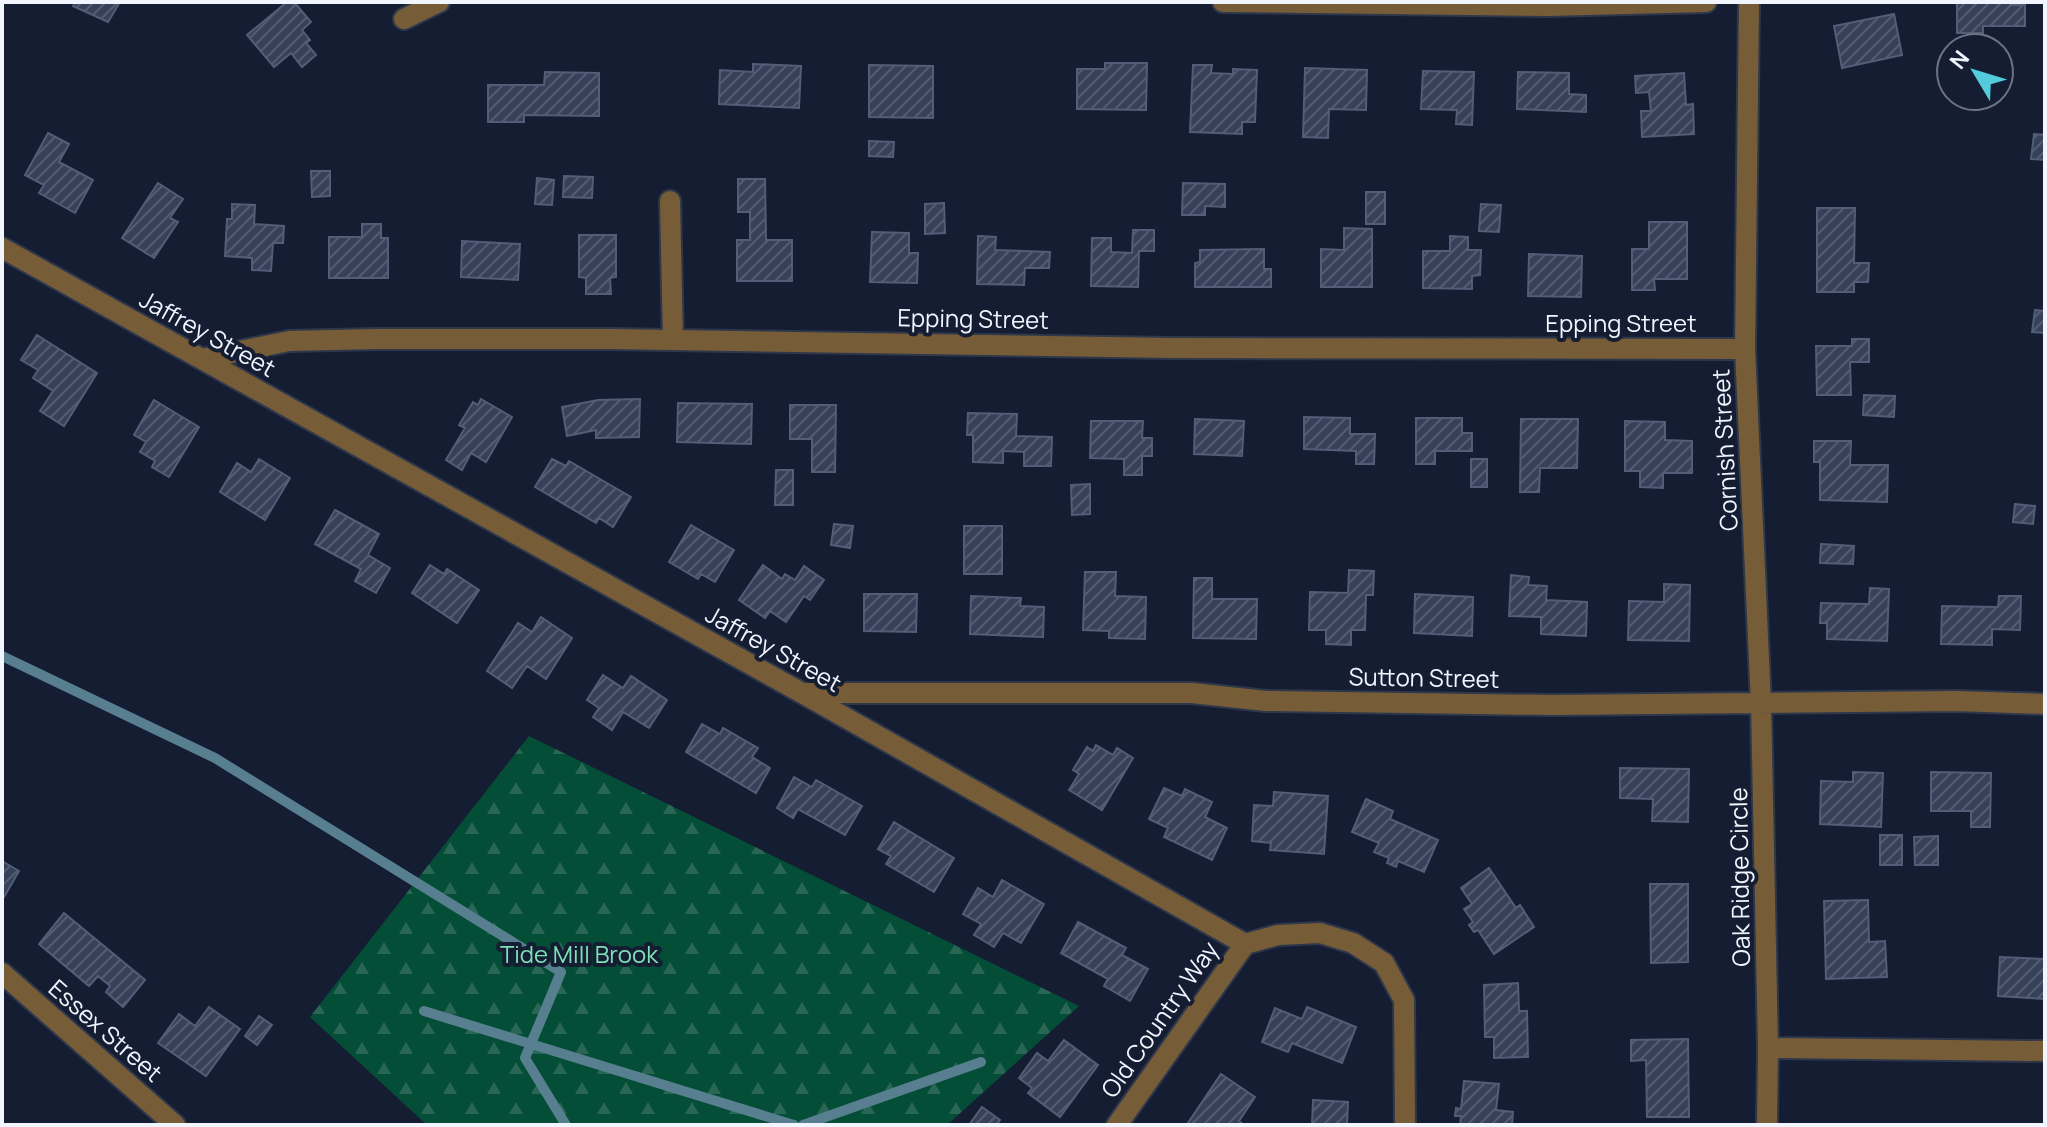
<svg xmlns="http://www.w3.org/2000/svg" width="2047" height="1127" font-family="Manrope,sans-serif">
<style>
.forest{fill:url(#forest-firs)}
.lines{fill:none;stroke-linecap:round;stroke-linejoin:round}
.stream{stroke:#587f8f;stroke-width:10}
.building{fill:url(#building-hatch);stroke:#525d77;stroke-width:2}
.minor-casing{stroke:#2f374b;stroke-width:24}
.tertiary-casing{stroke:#2f374b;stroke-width:24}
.minor{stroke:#765d37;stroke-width:20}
.tertiary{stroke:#765d37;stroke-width:20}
.labels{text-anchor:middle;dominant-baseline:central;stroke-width:8;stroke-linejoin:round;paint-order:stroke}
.street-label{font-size:24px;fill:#f1f5fe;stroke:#151d33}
.park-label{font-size:24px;fill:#7ddfb6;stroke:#151d33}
</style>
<defs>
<pattern id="forest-firs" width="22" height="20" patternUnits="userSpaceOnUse" patternTransform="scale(2)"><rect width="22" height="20" fill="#044d36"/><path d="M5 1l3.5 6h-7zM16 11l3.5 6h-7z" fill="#296754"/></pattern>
<pattern id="building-hatch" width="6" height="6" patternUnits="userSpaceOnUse" patternTransform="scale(2)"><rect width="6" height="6" fill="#364058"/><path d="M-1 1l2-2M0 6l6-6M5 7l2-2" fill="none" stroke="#545c71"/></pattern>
</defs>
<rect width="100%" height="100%" fill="#151d33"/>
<path class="forest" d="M 529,736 L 1079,1006 L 947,1125 L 427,1125 L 310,1017 Z"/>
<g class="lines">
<path class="stream" d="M 2,656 L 215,758 L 561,972 L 525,1058 L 566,1125
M 424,1011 L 794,1125
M 803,1125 L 981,1062"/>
</g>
<path class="building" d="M 76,2 L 120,2 L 108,22 L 73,6 Z
M 287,2 L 294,2 L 311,22 L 302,30 L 310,40 L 306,43 L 316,55 L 302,67 L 291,53 L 274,67 L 247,35 Z
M 1957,2 L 2010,2 L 2010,5 L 2025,5 L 2025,26 L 1983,26 L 1983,33 L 1957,33 Z
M 1894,14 L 1902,55 L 1842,68 L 1834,26 Z
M 1105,63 L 1147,63 L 1146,110 L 1077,109 L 1077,69 L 1105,69 Z
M 753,64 L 801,66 L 799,108 L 719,104 L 720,70 L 753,72 Z
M 869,65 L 933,66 L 933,118 L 869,117 Z
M 1193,65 L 1212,65 L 1211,73 L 1233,74 L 1233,69 L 1257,70 L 1255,122 L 1242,122 L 1242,134 L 1190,132 Z
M 1305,68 L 1367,70 L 1366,110 L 1329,109 L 1328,138 L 1303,137 Z
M 1423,71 L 1474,72 L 1472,125 L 1456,124 L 1457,110 L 1421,109 Z
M 545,72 L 599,73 L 599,116 L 524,115 L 524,122 L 488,122 L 488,85 L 544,85 Z
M 1518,72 L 1569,73 L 1569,94 L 1586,95 L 1586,112 L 1517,109 Z
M 1684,73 L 1686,105 L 1693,104 L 1694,134 L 1642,137 L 1641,111 L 1651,111 L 1649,92 L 1636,93 L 1635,76 Z
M 48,133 L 69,144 L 59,162 L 93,180 L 75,213 L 39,193 L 44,185 L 25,175 Z
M 2034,134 L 2045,135 L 2045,160 L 2031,159 Z
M 869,141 L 894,142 L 893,157 L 869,156 Z
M 311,171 L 330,171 L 330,196 L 312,197 Z
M 564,176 L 593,177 L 592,198 L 563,197 Z
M 537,178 L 554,180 L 552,205 L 535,204 Z
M 738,179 L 765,179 L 766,240 L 792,240 L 792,281 L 737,281 L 737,240 L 750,240 L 750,212 L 738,212 Z
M 158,183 L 183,199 L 170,218 L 178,222 L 154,258 L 122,238 Z
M 1183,183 L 1225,184 L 1225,207 L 1205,206 L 1205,215 L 1182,215 Z
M 1366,192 L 1385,192 L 1385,224 L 1366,224 Z
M 944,203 L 945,233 L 925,234 L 925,204 Z
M 232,204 L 255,205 L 254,224 L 284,226 L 283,243 L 273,243 L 271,271 L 252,270 L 252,258 L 225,256 L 227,219 L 232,219 Z
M 1481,204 L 1501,205 L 1499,232 L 1479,231 Z
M 1817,208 L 1855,208 L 1854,263 L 1869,263 L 1868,282 L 1854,282 L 1854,292 L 1817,292 Z
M 1649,222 L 1687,222 L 1687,279 L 1654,279 L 1655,290 L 1632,290 L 1632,249 L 1649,249 Z
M 362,224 L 381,224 L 381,238 L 388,238 L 388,278 L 329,278 L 329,237 L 362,237 Z
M 1344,228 L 1372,229 L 1372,287 L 1321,287 L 1321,249 L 1344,250 Z
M 1133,230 L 1154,230 L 1154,251 L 1139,251 L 1138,287 L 1091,286 L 1092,238 L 1111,238 L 1111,252 L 1132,253 Z
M 872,232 L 909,233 L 909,253 L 918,253 L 917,283 L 870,282 Z
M 579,235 L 616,235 L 616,277 L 610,278 L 611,294 L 586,294 L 586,278 L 579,277 Z
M 978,236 L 996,237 L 995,250 L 1050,252 L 1049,268 L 1025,268 L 1024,285 L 977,284 Z
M 1450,236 L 1468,237 L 1468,250 L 1481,250 L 1480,275 L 1472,276 L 1472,289 L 1423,288 L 1423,251 L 1450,251 Z
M 462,241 L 520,244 L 518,280 L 461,277 Z
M 1264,249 L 1264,269 L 1271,269 L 1271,287 L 1195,287 L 1195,263 L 1200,262 L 1200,250 Z
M 1529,254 L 1582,256 L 1581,297 L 1528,296 Z
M 2035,310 L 2045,311 L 2045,333 L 2032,332 Z
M 37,335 L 97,373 L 64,426 L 40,411 L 53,391 L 33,378 L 38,370 L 21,360 Z
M 1852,339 L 1869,339 L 1869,362 L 1850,362 L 1851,395 L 1817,395 L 1816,346 L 1852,346 Z
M 1864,395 L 1895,396 L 1894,417 L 1863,415 Z
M 481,399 L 512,417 L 486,462 L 471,453 L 462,470 L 446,460 L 465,428 L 459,425 L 473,402 L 478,405 Z
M 640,399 L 639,437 L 596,438 L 596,430 L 567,436 L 562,407 L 598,400 Z
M 154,400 L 199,427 L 169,477 L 152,467 L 155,461 L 140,452 L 146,442 L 134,435 Z
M 678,403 L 752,404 L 751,444 L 677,442 Z
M 790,405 L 836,405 L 835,472 L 812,472 L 812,439 L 790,439 Z
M 968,413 L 1017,414 L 1016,436 L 1052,437 L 1051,466 L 1024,466 L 1024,452 L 1003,451 L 1003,463 L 973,462 L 973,435 L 967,435 Z
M 1304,417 L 1350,418 L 1350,434 L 1375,434 L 1374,464 L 1356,464 L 1356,451 L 1304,449 Z
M 1416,418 L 1462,418 L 1462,433 L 1472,433 L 1472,451 L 1435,451 L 1435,464 L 1416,464 Z
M 1195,419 L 1244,421 L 1242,456 L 1194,454 Z
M 1521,419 L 1578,419 L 1577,468 L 1540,468 L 1539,492 L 1520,492 Z
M 1091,421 L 1143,421 L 1142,438 L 1152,438 L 1152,456 L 1142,456 L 1142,475 L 1124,475 L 1124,459 L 1090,458 Z
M 1625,421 L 1665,422 L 1665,440 L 1692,441 L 1692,473 L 1663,473 L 1663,488 L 1640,487 L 1640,471 L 1625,471 Z
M 1814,441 L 1851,441 L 1850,465 L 1888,465 L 1887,502 L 1820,500 L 1820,462 L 1814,462 Z
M 259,459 L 290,478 L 265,520 L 220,492 L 237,463 L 251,472 Z
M 552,459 L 566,466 L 569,461 L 631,497 L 613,527 L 599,518 L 596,523 L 535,487 Z
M 1471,459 L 1487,459 L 1487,487 L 1471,487 Z
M 776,470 L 793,470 L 793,505 L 775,505 Z
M 1090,484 L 1090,514 L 1072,515 L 1071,485 Z
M 2015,504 L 2035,506 L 2033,524 L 2013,522 Z
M 335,510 L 379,534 L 368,555 L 390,568 L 376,593 L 355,581 L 361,569 L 315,544 Z
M 834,524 L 853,526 L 850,548 L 831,545 Z
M 691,525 L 734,550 L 715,582 L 701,574 L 698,579 L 669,562 Z
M 964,526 L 1002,526 L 1002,574 L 964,574 Z
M 1821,544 L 1854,546 L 1853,564 L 1820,563 Z
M 430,565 L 444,574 L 447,569 L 479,590 L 457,623 L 412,593 Z
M 763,565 L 782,579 L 785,574 L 795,580 L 804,566 L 824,580 L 810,600 L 804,596 L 786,622 L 770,611 L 765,618 L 739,600 Z
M 1349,570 L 1374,571 L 1373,595 L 1366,595 L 1365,630 L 1351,630 L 1351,645 L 1326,644 L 1326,630 L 1309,630 L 1310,592 L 1348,593 Z
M 1085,572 L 1116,572 L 1115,596 L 1146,597 L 1145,639 L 1109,638 L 1109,631 L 1083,630 Z
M 1511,575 L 1529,577 L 1528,585 L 1547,586 L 1546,600 L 1587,602 L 1586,636 L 1541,634 L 1541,617 L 1509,616 Z
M 1194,578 L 1212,578 L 1212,599 L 1257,599 L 1256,639 L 1193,638 Z
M 1664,584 L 1690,585 L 1689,641 L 1628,640 L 1629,601 L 1664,602 Z
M 1870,588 L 1889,589 L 1887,641 L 1827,639 L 1827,623 L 1820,623 L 1821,603 L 1869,604 Z
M 864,594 L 917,594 L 916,632 L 864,631 Z
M 1415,594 L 1473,597 L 1472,636 L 1414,633 Z
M 971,596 L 1021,598 L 1020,606 L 1044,607 L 1043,637 L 970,634 Z
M 1999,596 L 2021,596 L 2020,630 L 1992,629 L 1992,645 L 1941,644 L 1942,606 L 1998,607 Z
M 541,617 L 572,638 L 546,679 L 527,666 L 512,688 L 487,671 L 518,623 L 532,632 Z
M 603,675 L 623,688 L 631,676 L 667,700 L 649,728 L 623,712 L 612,730 L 593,717 L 599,708 L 587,700 Z
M 702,724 L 720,734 L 723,728 L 758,748 L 752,757 L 770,768 L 756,793 L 686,752 Z
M 1096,745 L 1113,755 L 1117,748 L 1133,758 L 1102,810 L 1069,790 L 1079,774 L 1073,770 L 1087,747 L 1093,751 Z
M 1620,768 L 1689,769 L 1688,822 L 1652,821 L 1653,799 L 1620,798 Z
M 1853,772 L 1883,773 L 1881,827 L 1820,824 L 1821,781 L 1853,782 Z
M 1931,772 L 1991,773 L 1990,827 L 1971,827 L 1971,811 L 1931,811 Z
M 794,777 L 812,787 L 816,780 L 862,806 L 845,835 L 798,809 L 793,818 L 777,808 Z
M 1164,788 L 1182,796 L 1185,789 L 1212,802 L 1205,817 L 1227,828 L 1212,860 L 1164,837 L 1168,828 L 1149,819 Z
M 1274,792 L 1328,796 L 1324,854 L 1270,850 L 1271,843 L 1252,841 L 1254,805 L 1273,806 Z
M 1366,799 L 1393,811 L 1390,819 L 1438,840 L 1424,872 L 1398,861 L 1396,867 L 1387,863 L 1389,858 L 1374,852 L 1379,843 L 1352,832 Z
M 894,822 L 954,858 L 934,892 L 886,864 L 891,856 L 878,849 Z
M 1880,835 L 1902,835 L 1902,865 L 1880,865 Z
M 1938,836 L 1938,865 L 1915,865 L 1914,837 Z
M 2,861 L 19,871 L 4,897 L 2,896 Z
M 1489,868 L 1516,908 L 1520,905 L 1534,927 L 1494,954 L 1478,930 L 1474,932 L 1469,925 L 1473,922 L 1464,909 L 1472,904 L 1461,888 Z
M 1002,880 L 1044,904 L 1021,943 L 1003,933 L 994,947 L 974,935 L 981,924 L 963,914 L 978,888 L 993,897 Z
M 1650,884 L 1688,884 L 1688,962 L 1651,963 Z
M 1868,900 L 1869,942 L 1885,941 L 1887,977 L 1826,979 L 1824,901 Z
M 64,913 L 145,980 L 123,1007 L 106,992 L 110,986 L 98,976 L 89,986 L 39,944 Z
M 1078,922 L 1126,948 L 1122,955 L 1148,969 L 1130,1001 L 1104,986 L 1108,979 L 1061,953 Z
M 2000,957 L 2045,959 L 2045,999 L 1998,996 Z
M 1518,983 L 1519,1011 L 1527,1011 L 1528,1057 L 1494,1058 L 1494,1037 L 1485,1037 L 1484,985 Z
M 209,1007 L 240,1029 L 206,1076 L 158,1043 L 179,1014 L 195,1026 Z
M 1307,1007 L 1356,1027 L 1342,1063 L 1292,1043 L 1288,1052 L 1262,1042 L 1275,1008 L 1302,1019 Z
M 259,1016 L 272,1025 L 257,1045 L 245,1036 Z
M 1688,1039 L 1689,1117 L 1647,1117 L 1646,1060 L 1631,1061 L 1631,1040 Z
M 1064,1040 L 1098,1065 L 1060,1117 L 1028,1093 L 1032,1088 L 1019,1078 L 1037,1053 L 1048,1061 Z
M 1221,1074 L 1255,1097 L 1239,1121 L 1244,1125 L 1190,1125 L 1188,1123 Z
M 1464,1081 L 1499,1084 L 1496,1110 L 1513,1112 L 1512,1125 L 1460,1125 L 1461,1116 L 1455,1116 L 1456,1108 L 1461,1109 Z
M 1313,1100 L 1348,1102 L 1347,1125 L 1312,1125 Z
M 982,1107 L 1000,1120 L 997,1124 L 999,1125 L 969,1125 Z"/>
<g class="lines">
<g class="minor-casing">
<path id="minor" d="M 1223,2 L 1547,6 L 1706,2
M 1749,2 L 1745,349 L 1761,704 L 1768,1048
M 404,19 L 439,2
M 670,201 L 673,340
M 2,248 L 802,693 L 1245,944 L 1278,935 L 1320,933 L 1353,943 L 1384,963 L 1404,1000 L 1405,1125
M 202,359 L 289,341 L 376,339 L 611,339 L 1172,348 L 1745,349
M 806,693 L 1192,693 L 1266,701 L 1552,705 L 1956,701 L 2045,704
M 1117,1125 L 1245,944
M 1767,1125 L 1768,1048 L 2045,1051"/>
</g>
<g class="tertiary-casing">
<path id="tertiary" d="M 2,973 L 175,1125"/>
</g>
<use href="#minor" class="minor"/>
<use href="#tertiary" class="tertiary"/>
</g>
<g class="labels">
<g class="street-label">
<text transform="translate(973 318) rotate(1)">Epping Street</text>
<text x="1621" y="322">Epping Street</text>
<text transform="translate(208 333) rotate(29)">Jaffrey Street</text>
<text transform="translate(1724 450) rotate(-93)">Cornish Street</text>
<text transform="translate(774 648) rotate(29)">Jaffrey Street</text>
<text transform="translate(1424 677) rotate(1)">Sutton Street</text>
<text transform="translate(1739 877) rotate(-91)">Oak Ridge Circle</text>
<text transform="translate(1159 1019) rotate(-55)">Old Country Way</text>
<text transform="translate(106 1030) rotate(41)">Essex Street</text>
</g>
<g class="park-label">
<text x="579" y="953">Tide Mill Brook</text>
</g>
</g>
<rect width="2047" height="1127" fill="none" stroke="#f1f5fe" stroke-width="8"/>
<g transform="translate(1975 72) rotate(308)"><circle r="38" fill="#151d33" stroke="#6d7384" stroke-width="2"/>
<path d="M0-6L14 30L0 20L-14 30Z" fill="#53cbda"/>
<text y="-12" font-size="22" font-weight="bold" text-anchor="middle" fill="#f1f5fe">N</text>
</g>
</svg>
